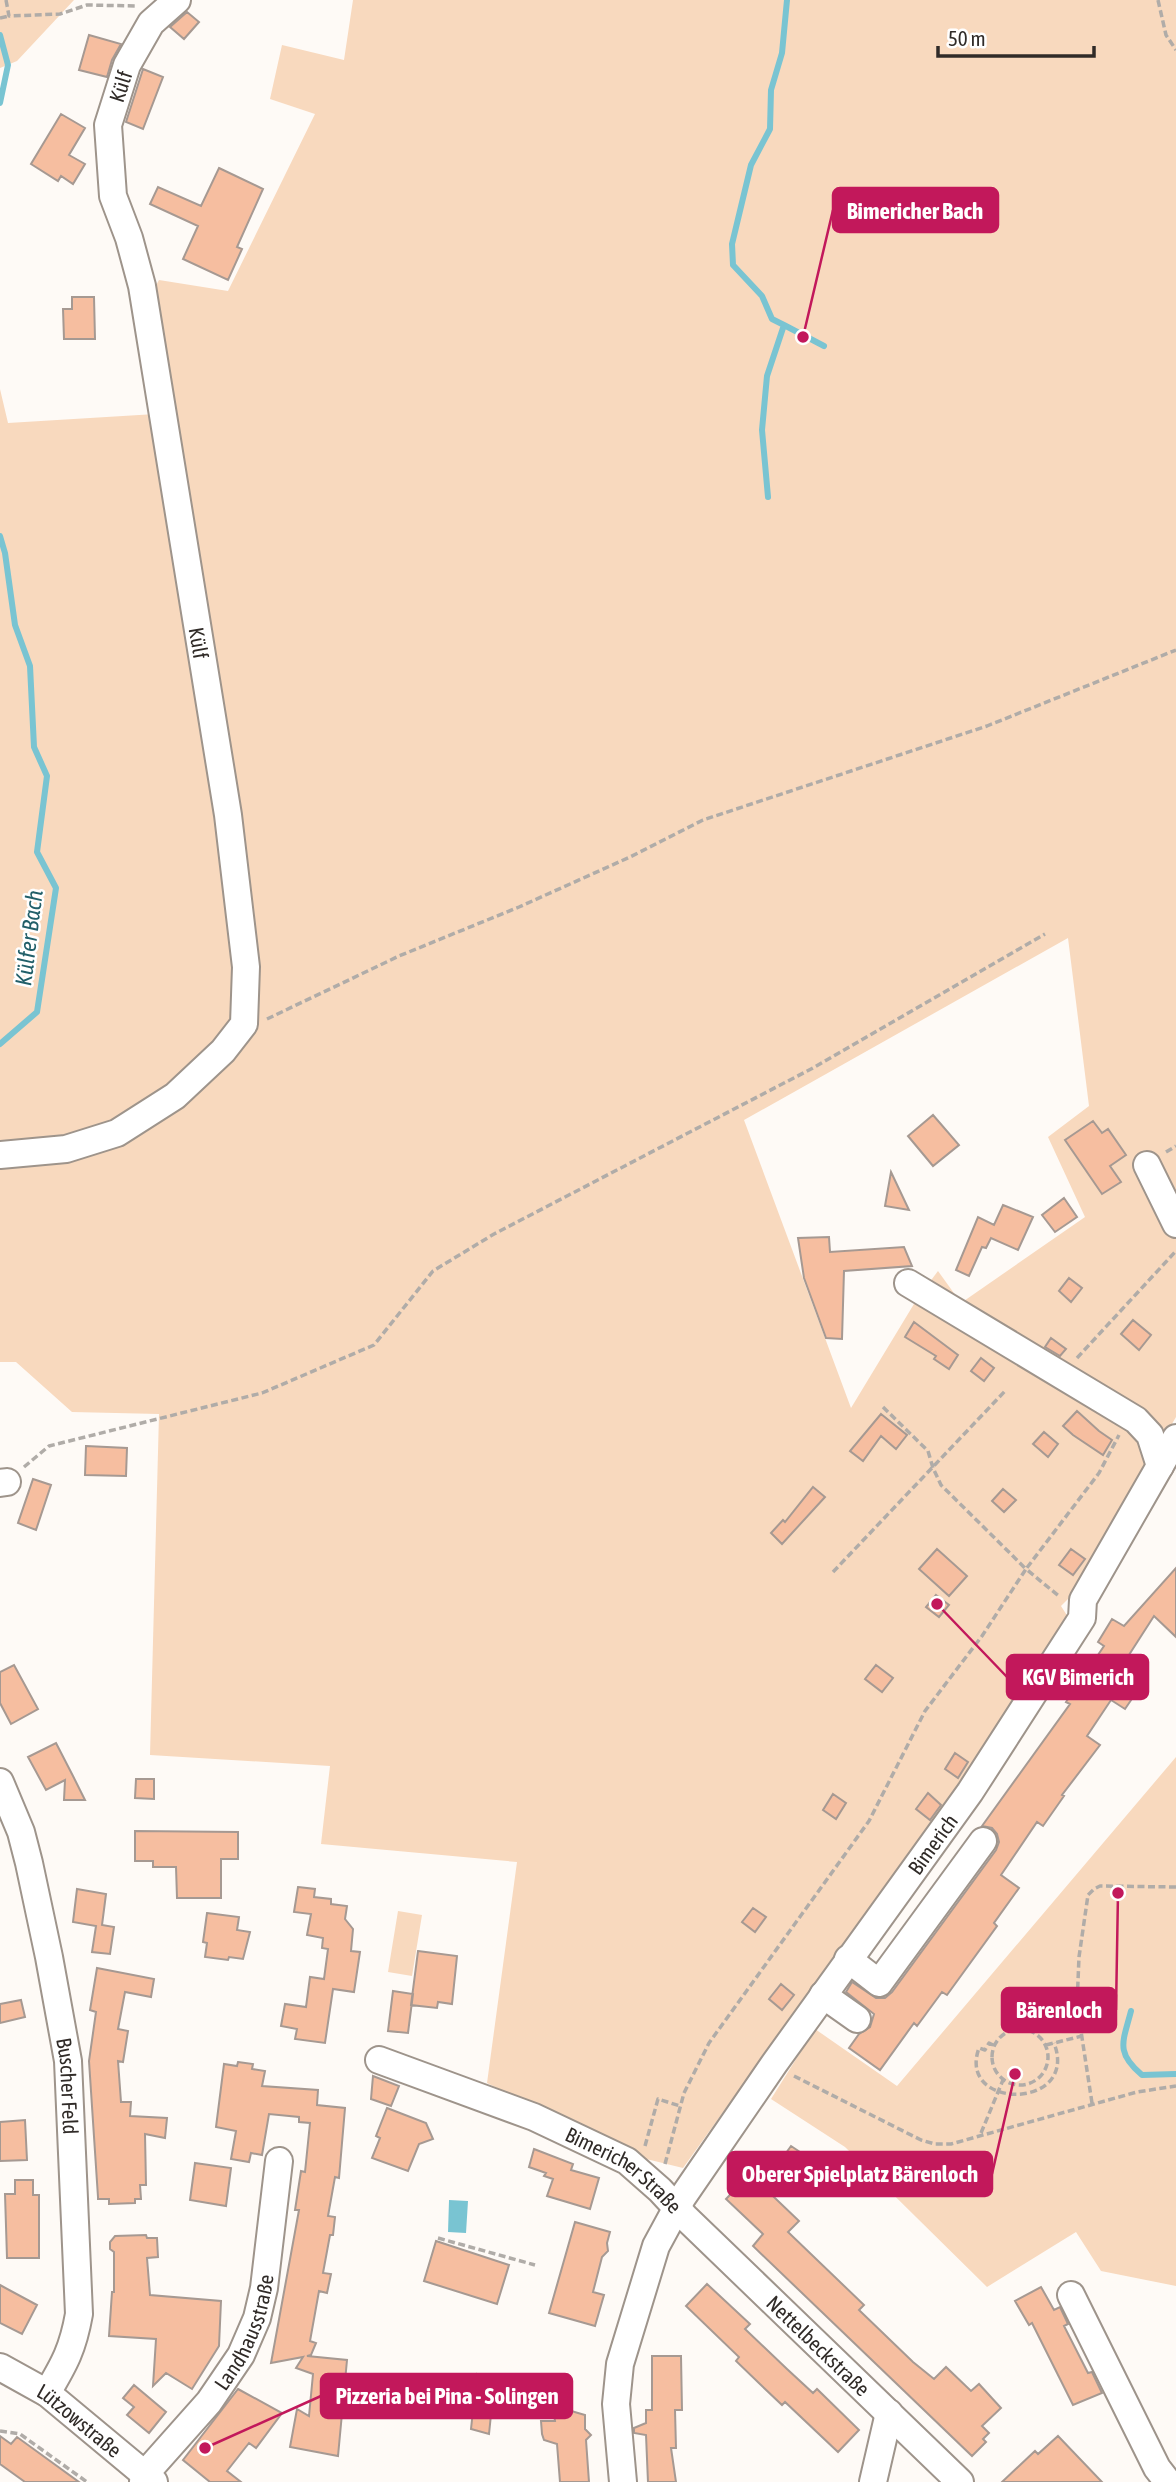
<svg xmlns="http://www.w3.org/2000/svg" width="1176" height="2482" font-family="'Asap Condensed',sans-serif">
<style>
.green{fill:#f8d9be;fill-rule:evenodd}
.water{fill:#79c4d2}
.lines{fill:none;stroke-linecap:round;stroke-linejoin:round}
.stream{stroke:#79c4d2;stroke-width:6}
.building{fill:#f6bea0;stroke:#a69992;stroke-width:2}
.minor-casing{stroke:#9e948b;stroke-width:30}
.path{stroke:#b0aca8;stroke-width:3.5;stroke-dasharray:7 3.5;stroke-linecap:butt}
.minor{stroke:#fff;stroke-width:26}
.labels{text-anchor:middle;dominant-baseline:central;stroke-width:5;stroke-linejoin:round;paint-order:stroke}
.street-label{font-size:21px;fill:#302b28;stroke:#fff}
.water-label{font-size:23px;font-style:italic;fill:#215f69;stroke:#fff}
.leader{fill:none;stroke:#c2185b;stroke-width:2.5}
.callout-dot{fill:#c2185b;stroke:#fff;stroke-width:2.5}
.callout{fill:#c2185b;stroke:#c2185b;stroke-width:2.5}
.callout-label{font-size:23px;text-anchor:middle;font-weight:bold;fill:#fff}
</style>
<rect width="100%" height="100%" fill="#fefaf6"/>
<path class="green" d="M 0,0 L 74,0 L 17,61 L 0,68 Z
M 353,0 L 1176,0 L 1176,1417 L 1069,1598 L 1061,1606 L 1068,1617 L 1064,1637 L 683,2168 L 630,2155 L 487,2083 L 517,1862 L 321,1844 L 330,1766 L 150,1755 L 159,1414 L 72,1412 L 16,1362 L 0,1362 L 0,389 L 8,423 L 172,413 L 151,295 L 159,280 L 228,291 L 315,114 L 270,99 L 282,45 L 344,60 ZM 1068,938 L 1089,1106 L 1048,1137 L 1085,1217 L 961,1303 L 938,1271 L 917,1299 L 851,1408 L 744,1120 Z
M 1176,1757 L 1176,2286 L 1101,2271 L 1076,2232 L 987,2287 L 845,2147 L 771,2099 L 815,2029 L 897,2086 Z
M 398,1911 L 422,1915 L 412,1976 L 388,1972 Z"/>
<path class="water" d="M 449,2200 L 468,2201 L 466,2233 L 448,2232 Z"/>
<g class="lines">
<path class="stream" d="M 0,35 L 8,65 L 0,103
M 784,325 L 824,346
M 768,497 L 762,430 L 767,376 L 784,325 L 772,319 L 762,296 L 733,265 L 732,244 L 751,165 L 770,129 L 771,90 L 782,53 L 787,0
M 0,536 L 5,553 L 15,625 L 30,666 L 34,747 L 47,776 L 37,852 L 56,888 L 37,1012 L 0,1044
M 1131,2011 C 1123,2042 1115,2052 1142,2075 L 1176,2074"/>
</g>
<path class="building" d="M 187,12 L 199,22 L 184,39 L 170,27 Z
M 89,35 L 121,44 L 112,60 L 107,77 L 79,70 Z
M 143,69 L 163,77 L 143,129 L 126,122 Z
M 61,114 L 85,128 L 69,155 L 85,164 L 73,184 L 61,176 L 58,181 L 31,164 Z
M 219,168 L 263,189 L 237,247 L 242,249 L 228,280 L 183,259 L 198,226 L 150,204 L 158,187 L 201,206 Z
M 72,297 L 94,297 L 95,339 L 64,339 L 63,309 L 72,309 Z
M 933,1115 L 959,1145 L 933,1166 L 908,1136 Z
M 1093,1121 L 1102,1133 L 1108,1129 L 1126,1155 L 1110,1166 L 1121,1182 L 1102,1194 L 1065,1140 Z
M 891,1172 L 909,1210 L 885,1206 Z
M 1064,1198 L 1077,1217 L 1055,1232 L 1042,1215 Z
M 1003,1205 L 1033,1217 L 1018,1250 L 991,1238 L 986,1248 L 982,1247 L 969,1276 L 956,1270 L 978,1217 L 994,1225 Z
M 829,1237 L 830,1252 L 904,1247 L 912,1266 L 844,1271 L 842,1339 L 826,1338 L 804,1278 L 798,1238 Z
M 1069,1278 L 1082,1288 L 1071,1302 L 1059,1291 Z
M 1133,1320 L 1151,1335 L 1139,1350 L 1121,1334 Z
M 914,1322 L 958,1355 L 949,1369 L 934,1359 L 936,1356 L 905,1337 Z
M 1051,1338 L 1066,1349 L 1060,1356 L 1045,1347 Z
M 981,1358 L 994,1368 L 984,1381 L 971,1371 Z
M 1077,1411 L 1099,1431 L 1112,1440 L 1103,1455 L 1073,1435 L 1063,1426 Z
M 881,1414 L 907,1435 L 896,1449 L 881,1436 L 863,1461 L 850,1451 Z
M 1044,1432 L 1058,1444 L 1048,1457 L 1033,1444 Z
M 86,1446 L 127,1448 L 126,1476 L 85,1475 Z
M 33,1479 L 51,1485 L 36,1530 L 18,1523 Z
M 813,1487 L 825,1497 L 782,1544 L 771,1533 L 783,1520 L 785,1522 Z
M 1003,1489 L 1016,1500 L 1004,1512 L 992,1501 Z
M 937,1549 L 967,1576 L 949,1596 L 919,1569 Z
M 1071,1549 L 1085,1559 L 1073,1575 L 1059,1565 Z
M 1176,1568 L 1176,1637 L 1154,1616 L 1118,1672 L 1140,1687 L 1125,1709 L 1111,1700 L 1087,1736 L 1100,1745 L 1062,1795 L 1064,1796 L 1043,1826 L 1037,1822 L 1001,1875 L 1019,1888 L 994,1923 L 997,1926 L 947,1995 L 942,1992 L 917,2026 L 914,2023 L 880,2070 L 849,2048 L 859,2034 L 870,2027 L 874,2014 L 846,1992 L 852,1982 L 876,1998 L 885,1998 L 892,1992 L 996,1850 L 999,1842 L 997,1834 L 992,1828 L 982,1826 L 1070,1704 L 1066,1702 L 1104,1646 L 1098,1642 L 1112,1619 L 1124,1626 Z
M 936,1595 L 949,1605 L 939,1617 L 926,1607 Z
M 14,1665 L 38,1709 L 11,1724 L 0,1703 L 0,1672 Z
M 876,1665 L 893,1678 L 882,1692 L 865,1679 Z
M 56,1743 L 73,1776 L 85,1800 L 64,1800 L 65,1780 L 46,1790 L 28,1757 Z
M 955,1753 L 968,1762 L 958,1778 L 945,1769 Z
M 136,1779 L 154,1779 L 154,1799 L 135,1798 Z
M 928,1793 L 941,1805 L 930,1820 L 916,1809 Z
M 833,1794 L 846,1803 L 836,1819 L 823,1810 Z
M 135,1831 L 238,1832 L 238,1859 L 221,1859 L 221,1898 L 177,1898 L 176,1867 L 153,1867 L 153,1861 L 135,1861 Z
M 298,1887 L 315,1889 L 314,1897 L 331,1899 L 331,1904 L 347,1906 L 345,1919 L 353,1929 L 351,1951 L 360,1952 L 354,1992 L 333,1989 L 325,2043 L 295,2039 L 297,2029 L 281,2026 L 285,2004 L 306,2007 L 310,1977 L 324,1979 L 328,1949 L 322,1948 L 323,1938 L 307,1935 L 311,1914 L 294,1912 Z
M 77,1889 L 106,1894 L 102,1925 L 114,1927 L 110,1954 L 92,1952 L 96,1926 L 73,1922 Z
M 753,1908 L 766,1917 L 755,1932 L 742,1922 Z
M 207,1913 L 239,1917 L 237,1930 L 250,1932 L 243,1959 L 229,1957 L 228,1960 L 205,1957 L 207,1943 L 203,1942 Z
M 418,1951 L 457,1956 L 452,2004 L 438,2002 L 437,2008 L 411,2005 Z
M 97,1968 L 154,1979 L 151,1997 L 125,1992 L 118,2029 L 128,2031 L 123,2062 L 118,2061 L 121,2102 L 131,2102 L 130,2116 L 167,2118 L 165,2138 L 145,2134 L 146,2185 L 140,2185 L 141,2199 L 135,2199 L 135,2203 L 109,2204 L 109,2199 L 98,2199 L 98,2197 L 89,2061 L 96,2012 L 90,2010 Z
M 781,1984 L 794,1995 L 782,2010 L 769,1999 Z
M 393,1991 L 413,1994 L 408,2033 L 388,2031 Z
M 21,2000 L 25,2017 L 0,2023 L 0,2004 Z
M 238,2062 L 253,2064 L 252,2069 L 265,2071 L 262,2086 L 318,2090 L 317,2105 L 345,2108 L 339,2178 L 335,2177 L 328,2216 L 335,2217 L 333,2235 L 330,2235 L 323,2273 L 331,2274 L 327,2293 L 319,2291 L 310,2341 L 316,2343 L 311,2355 L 307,2356 L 347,2360 L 338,2456 L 290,2447 L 297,2409 L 309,2416 L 313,2374 L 296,2368 L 303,2357 L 271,2363 L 299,2210 L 295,2210 L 301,2171 L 305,2172 L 310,2123 L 299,2122 L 299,2117 L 269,2114 L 262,2155 L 251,2153 L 249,2162 L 231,2159 L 236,2131 L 216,2127 L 224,2064 L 237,2066 Z
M 373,2076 L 399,2086 L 391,2106 L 371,2099 Z
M 387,2108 L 426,2123 L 433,2139 L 419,2144 L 408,2171 L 372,2158 L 380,2138 L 376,2136 Z
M 25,2120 L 27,2160 L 0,2161 L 0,2122 Z
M 791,2146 L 824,2168 L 814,2183 L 781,2160 Z
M 534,2149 L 573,2164 L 571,2170 L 599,2178 L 590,2209 L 547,2196 L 553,2179 L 544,2176 L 546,2173 L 529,2167 Z
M 195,2163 L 231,2168 L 226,2206 L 190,2200 Z
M 747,2177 L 753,2177 L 799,2221 L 788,2232 L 864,2305 L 859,2310 L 913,2362 L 934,2379 L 946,2367 L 971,2391 L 979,2384 L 1001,2408 L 982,2426 L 989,2433 L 983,2439 L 986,2442 L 972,2456 L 753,2246 L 763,2234 L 726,2199 Z
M 15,2180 L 33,2180 L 33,2195 L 39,2195 L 39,2258 L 7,2258 L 5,2194 L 15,2194 Z
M 575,2222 L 610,2232 L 607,2243 L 608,2251 L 602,2257 L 593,2292 L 604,2295 L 595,2326 L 549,2313 Z
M 146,2235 L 147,2238 L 157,2238 L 158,2257 L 147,2258 L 150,2295 L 221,2301 L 219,2346 L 192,2389 L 166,2373 L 153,2386 L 156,2339 L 109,2336 L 112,2292 L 114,2292 L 114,2252 L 110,2249 L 110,2242 L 115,2236 Z
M 436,2241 L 509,2265 L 497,2304 L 424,2281 Z
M 707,2284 L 750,2324 L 745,2329 L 787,2369 L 813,2393 L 817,2389 L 859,2430 L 838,2452 L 785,2402 L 782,2405 L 762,2386 L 736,2361 L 739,2357 L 686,2306 Z
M 0,2285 L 37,2305 L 22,2334 L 0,2323 Z
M 1041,2287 L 1054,2310 L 1060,2307 L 1068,2324 L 1064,2326 L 1088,2373 L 1092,2372 L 1102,2393 L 1073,2405 L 1032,2323 L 1029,2325 L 1015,2301 Z
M 652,2356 L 681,2356 L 682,2410 L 675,2410 L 676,2448 L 671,2448 L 676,2482 L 648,2482 L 646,2435 L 634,2433 L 634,2428 L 646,2423 L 646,2410 L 652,2410 Z
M 477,2374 L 526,2387 L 521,2403 L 493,2395 L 489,2434 L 471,2429 Z
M 134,2385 L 166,2412 L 149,2433 L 127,2415 L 134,2407 L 123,2398 Z
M 238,2389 L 282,2413 L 256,2448 L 249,2443 L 227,2471 L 241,2482 L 210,2482 L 183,2460 Z
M 561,2408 L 585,2415 L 585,2429 L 591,2435 L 586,2440 L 589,2482 L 560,2482 L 557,2444 L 544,2440 L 542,2434 L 541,2421 L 555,2421 L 554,2414 L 560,2414 Z
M 0,2436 L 11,2444 L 17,2437 L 79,2482 L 25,2482 L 0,2464 Z
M 1058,2436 L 1102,2482 L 1002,2482 L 1035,2451 L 1038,2454 Z"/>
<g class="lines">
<g class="minor-casing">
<g id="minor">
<path id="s1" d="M 0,1155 L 66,1149 L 117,1133 L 175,1096 L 223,1051 L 244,1024 L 246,967 L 228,815 L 142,286 L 129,238 L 113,196 L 108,125 L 127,65 L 151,23 L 177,0"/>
<path d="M 1147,1165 L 1176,1224"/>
<path d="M 908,1283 L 1136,1420 L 1150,1435 L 1160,1466"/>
<path d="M 0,1483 L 7,1482"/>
<path id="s2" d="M 0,1782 L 21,1832 L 29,1863 L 49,1957 L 68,2061 L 79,2314 C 73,2348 65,2363 47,2393"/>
<path d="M 848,1959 L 879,1983 L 983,1841"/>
<path d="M 823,1995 L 857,2019"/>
<path id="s3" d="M 379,2060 L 534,2117 L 627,2161 L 660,2190 L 685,2217 L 960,2482"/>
<path d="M 1071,2295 L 1157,2468 L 1168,2482"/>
<path id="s4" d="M 0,2367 L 47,2393 L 154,2482"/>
<path id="s5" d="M 143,2482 L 145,2474 L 209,2402 L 241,2355 L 257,2318 L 264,2288 L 279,2161"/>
<path id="s6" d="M 623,2482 L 616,2404 L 620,2364 L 656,2246 L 682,2198 L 774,2064 L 970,1792 L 1082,1618 L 1083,1600 L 1176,1438"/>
<path d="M 873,2482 L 889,2413"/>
</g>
</g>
<path class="path" d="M 6,0 L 9,16 L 60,14 L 87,5 L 137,6
M 1158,0 L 1166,35 L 1176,50
M 0,18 L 9,16
M 267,1019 L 399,956 L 519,907 L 630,857 L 703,820 L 987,726 L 1176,650
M 1166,1152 L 1176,1146
M 1077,1358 L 1176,1251
M 883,1407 L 928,1451 L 933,1468 L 941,1485 L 1026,1569 L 1099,1473 L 1119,1435
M 24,1467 L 49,1446 L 262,1393 L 374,1345 L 433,1271 L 494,1234 L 811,1069 L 1045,934
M 833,1572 L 1006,1390
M992 2057a28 28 0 1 1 56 0a28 28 0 1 1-56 0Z
M 993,2045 L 989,2043 L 985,2050 L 979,2048 C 956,2111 1080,2110 1054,2043
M 1046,2045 L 1082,2036
M 794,2076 L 921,2140 L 935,2144 L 951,2144 L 1137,2092 L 1176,2086
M 1092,2103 L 1077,2005 L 1079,1957 L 1088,1895 L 1094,1889 L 1100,1886 L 1176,1887
M 981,2133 L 1003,2080
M 645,2146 L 658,2099 L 680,2106
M 665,2164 L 684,2093 L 709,2043 L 869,1821 L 925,1711 L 982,1636 L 1026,1569 L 1060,1597
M 438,2238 L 535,2265
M 0,2431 L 20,2434 L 87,2482"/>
<use href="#minor" class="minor"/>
</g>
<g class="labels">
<g class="street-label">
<text stroke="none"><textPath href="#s1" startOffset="1241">Külf</textPath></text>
<text transform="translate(199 643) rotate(80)">Külf</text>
<text stroke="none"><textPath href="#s6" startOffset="730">Bimerich</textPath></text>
<text stroke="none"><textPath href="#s2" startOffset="313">Buscher Feld</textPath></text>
<text stroke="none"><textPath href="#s3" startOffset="270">Bimericher Straße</textPath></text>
<text stroke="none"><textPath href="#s5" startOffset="184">Landhausstraße</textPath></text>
<text stroke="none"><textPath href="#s3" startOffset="534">Nettelbeckstraße</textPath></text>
<text stroke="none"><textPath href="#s4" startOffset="96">Lützowstraße</textPath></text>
</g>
<g class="water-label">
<text transform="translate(29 938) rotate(-83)">Külfer Bach</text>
</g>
</g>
<path class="leader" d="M803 337L833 210M937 1604L1007 1677M1118 1893L1116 2010M1015 2074L992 2174M205 2448L321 2396"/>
<g class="callout-dot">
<circle cx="803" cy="337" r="7"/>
<circle cx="937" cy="1604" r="7"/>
<circle cx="1118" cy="1893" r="7"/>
<circle cx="1015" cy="2074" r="7"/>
<circle cx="205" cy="2448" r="7"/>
</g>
<g class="callout">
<rect x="833" y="188" width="165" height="44" rx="7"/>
<rect x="1007" y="1655" width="141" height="44" rx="7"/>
<rect x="1002" y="1988" width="114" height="44" rx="7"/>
<rect x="728" y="2152" width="264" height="44" rx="7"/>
<rect x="321" y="2374" width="251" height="44" rx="7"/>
</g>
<g class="callout-label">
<text x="915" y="219">Bimericher Bach</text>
<text x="1078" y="1685">KGV Bimerich</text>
<text x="1059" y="2018">Bärenloch</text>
<text x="860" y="2182">Oberer Spielplatz Bärenloch</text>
<text x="447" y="2404">Pizzeria bei Pina - Solingen</text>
</g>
<path d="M938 46v10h156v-10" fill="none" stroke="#302b28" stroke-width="3.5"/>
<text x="948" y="46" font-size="21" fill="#302b28" stroke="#ffffff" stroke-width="5" paint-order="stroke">50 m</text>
</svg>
